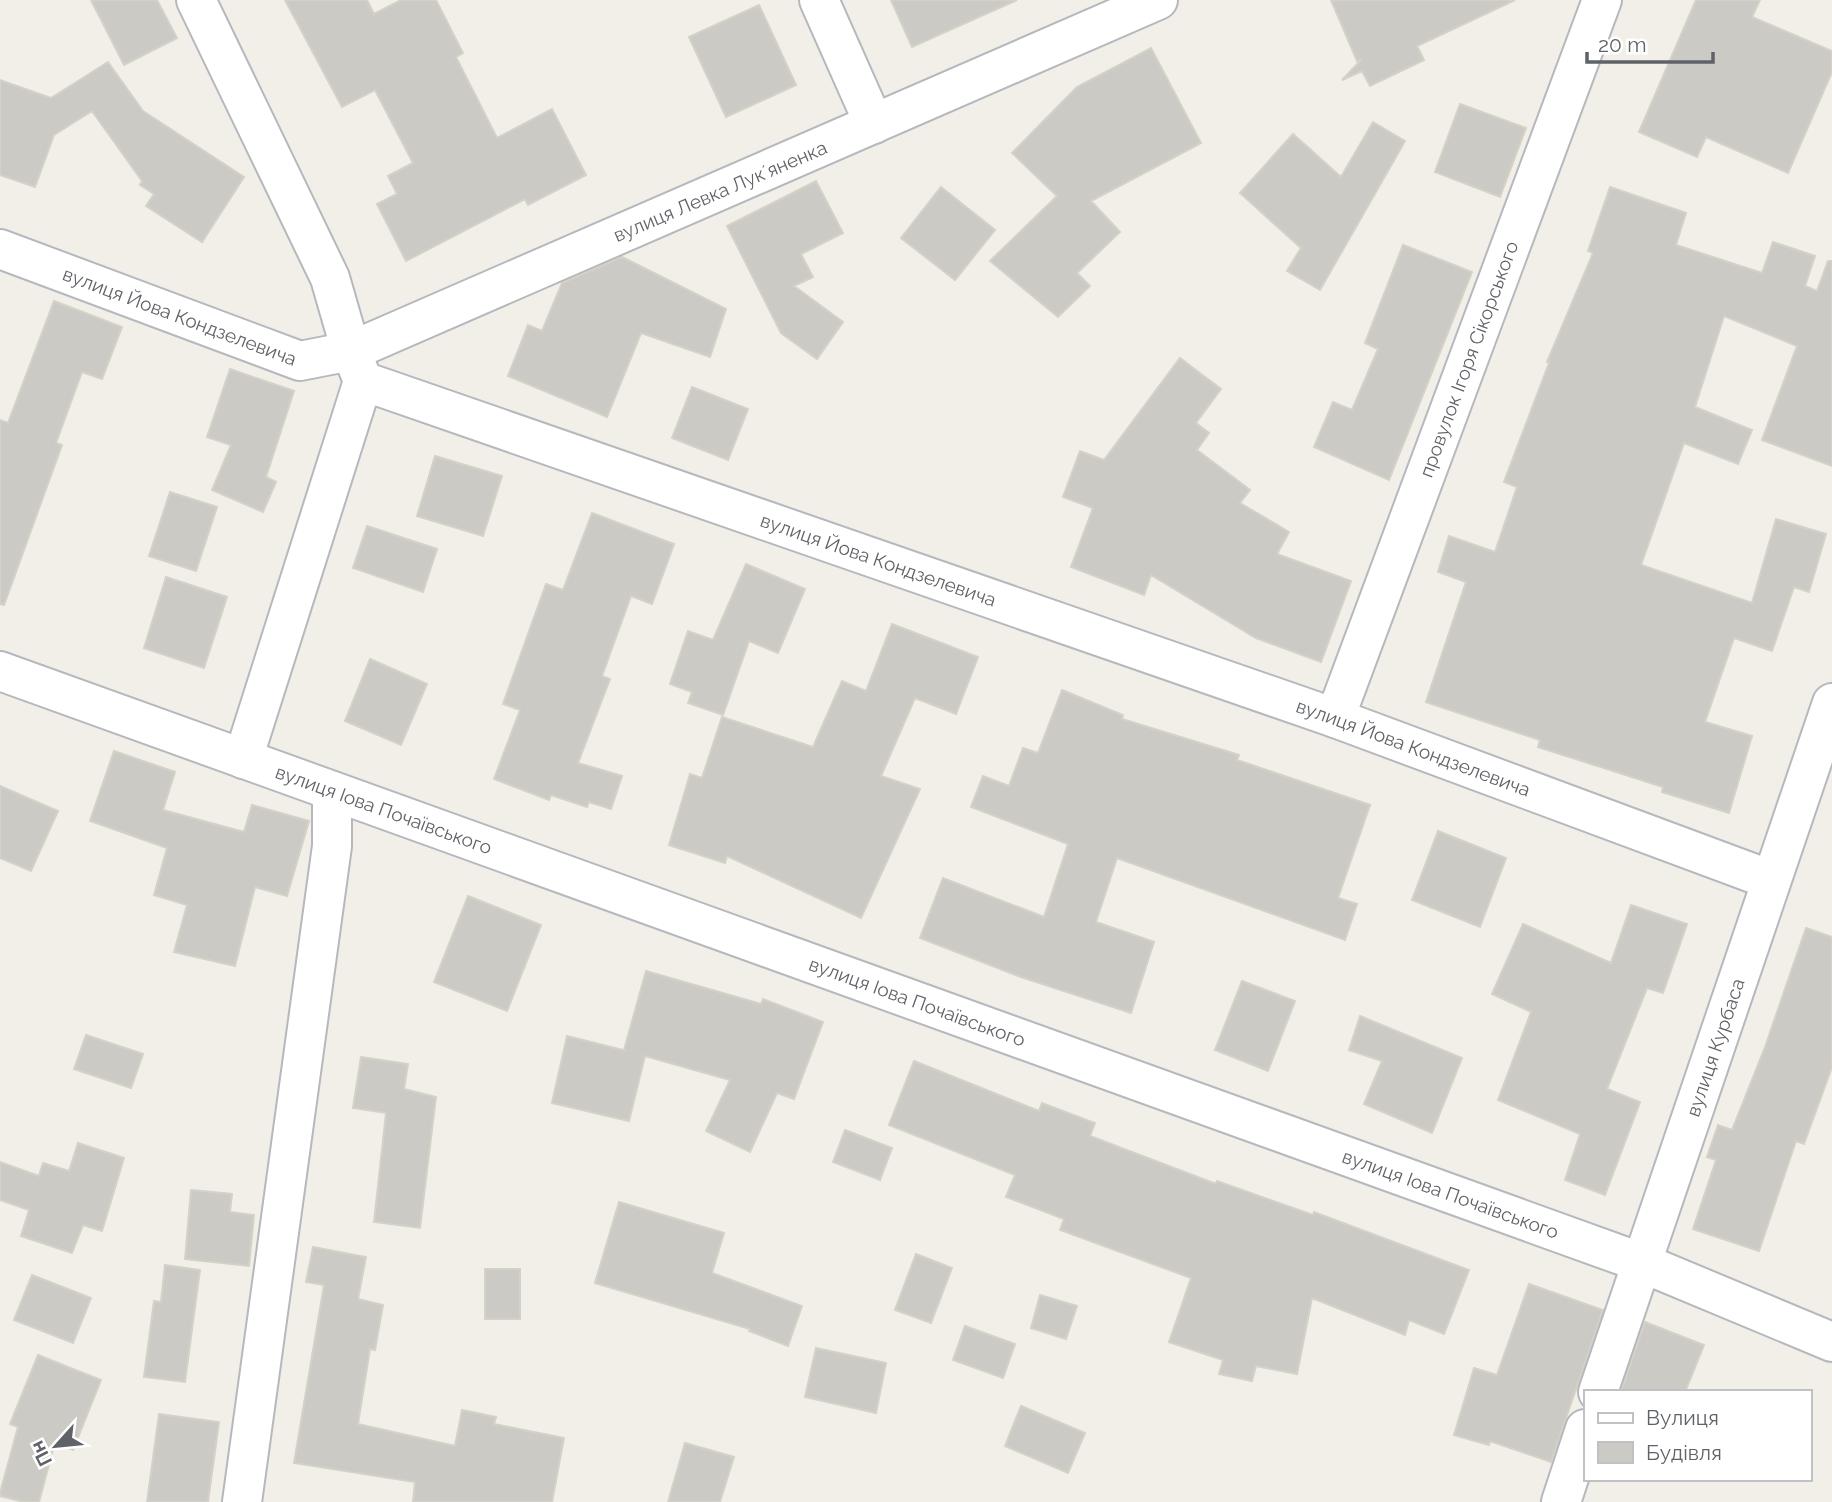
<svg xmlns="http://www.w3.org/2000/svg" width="1832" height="1502" font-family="Raleway,sans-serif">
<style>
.building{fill:#cccac5;stroke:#d6d1c6;stroke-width:2}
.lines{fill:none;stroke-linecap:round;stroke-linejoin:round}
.street-casing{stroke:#b5b8bc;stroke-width:42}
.street{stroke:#fff;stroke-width:38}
.labels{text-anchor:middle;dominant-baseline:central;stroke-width:5;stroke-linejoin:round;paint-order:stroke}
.street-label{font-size:19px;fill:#5f6368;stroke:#fff}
</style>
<rect width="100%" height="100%" fill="#f1efe8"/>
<path class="building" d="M 91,0 L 157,0 L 177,38 L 124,65 Z
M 285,0 L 367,0 L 374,14 L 401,0 L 436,0 L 463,53 L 456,57 L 497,138 L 552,109 L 586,175 L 528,205 L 525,199 L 406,261 L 377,204 L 397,194 L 388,176 L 413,163 L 375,90 L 342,107 Z
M 891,0 L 1017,0 L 912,47 Z
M 1331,0 L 1515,0 L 1417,46 L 1424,60 L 1370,86 L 1362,71 L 1342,80 L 1362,59 L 1357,61 Z
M 1696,0 L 1760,0 L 1752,17 L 1832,51 L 1832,72 L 1788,173 L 1706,137 L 1697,157 L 1639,132 Z
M 759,5 L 796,85 L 726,117 L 689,37 Z
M 1151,48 L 1201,143 L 1091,201 L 1120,232 L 1077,273 L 1090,286 L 1058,317 L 990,261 L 1057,196 L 1012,153 L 1077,87 Z
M 108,62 L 143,111 L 244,177 L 202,242 L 146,206 L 154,194 L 140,185 L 142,181 L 92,111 L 54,135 L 35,187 L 0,175 L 0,80 L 51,98 Z
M 1460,104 L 1526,128 L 1500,197 L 1435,172 Z
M 1373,122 L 1405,141 L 1320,290 L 1287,271 L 1301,248 L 1240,193 L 1293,134 L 1341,177 Z
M 816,181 L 843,233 L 801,254 L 813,277 L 794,286 L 843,322 L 817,359 L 781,333 L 727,226 Z
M 941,187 L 995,230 L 955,280 L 901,238 Z
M 1610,187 L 1686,213 L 1676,245 L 1762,273 L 1773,242 L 1815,256 L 1805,286 L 1817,291 L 1828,261 L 1832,261 L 1832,466 L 1762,440 L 1797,346 L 1724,316 L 1695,407 L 1752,430 L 1738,464 L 1684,443 L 1641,565 L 1752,603 L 1776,519 L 1826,534 L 1809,592 L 1794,587 L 1772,651 L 1734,638 L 1705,722 L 1752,736 L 1729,813 L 1662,792 L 1663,787 L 1538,747 L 1540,740 L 1426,702 L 1466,582 L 1438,572 L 1449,536 L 1495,552 L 1517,487 L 1504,482 L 1549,363 L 1547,362 L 1593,253 L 1588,251 Z
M 1403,245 L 1472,272 L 1389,480 L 1314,447 L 1333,402 L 1352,410 L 1378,349 L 1365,343 Z
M 622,257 L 726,309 L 710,357 L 641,333 L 607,417 L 508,376 L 528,325 L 542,331 L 562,283 Z
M 54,301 L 122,327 L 102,379 L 82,372 L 56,443 L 62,445 L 4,605 L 0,604 L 0,420 L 8,423 Z
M 1180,358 L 1221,389 L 1196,423 L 1209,433 L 1197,450 L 1250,490 L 1240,503 L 1289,532 L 1277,554 L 1351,581 L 1321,662 L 1256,638 L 1151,575 L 1144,595 L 1071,567 L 1093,508 L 1063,497 L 1080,451 L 1104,460 Z
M 230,369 L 294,391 L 266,477 L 276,482 L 263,512 L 212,490 L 231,445 L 207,437 Z
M 692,387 L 748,409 L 728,460 L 672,438 Z
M 435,456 L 502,476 L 483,536 L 417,516 Z
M 170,492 L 217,507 L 196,571 L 149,556 Z
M 592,513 L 674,544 L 652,604 L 631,596 L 602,676 L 610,679 L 578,763 L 622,776 L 611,809 L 589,802 L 587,807 L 551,795 L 549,800 L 494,779 L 520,710 L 503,704 L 546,584 L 563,590 Z
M 367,526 L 437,549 L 423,592 L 353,568 Z
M 746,564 L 805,589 L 778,653 L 749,641 L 723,715 L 688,703 L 692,692 L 670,684 L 688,631 L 713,640 Z
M 166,577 L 227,597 L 204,668 L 144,648 Z
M 892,624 L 978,657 L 956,714 L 915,698 L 881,776 L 920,789 L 861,918 L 727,856 L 725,863 L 669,845 L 690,774 L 702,778 L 722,717 L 813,747 L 842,681 L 866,691 Z
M 370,659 L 427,684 L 401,745 L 345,721 Z
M 1062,690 L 1123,715 L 1122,719 L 1239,755 L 1237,760 L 1370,805 L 1338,898 L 1357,904 L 1345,940 L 1117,858 L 1096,922 L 1154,942 L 1131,1013 L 1021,977 L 920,938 L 943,878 L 1044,917 L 1068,844 L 971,807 L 983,776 L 1009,786 L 1023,748 L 1038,753 Z
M 114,751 L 175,772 L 163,810 L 244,832 L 252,805 L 309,821 L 287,896 L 255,887 L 235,966 L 174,952 L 187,905 L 154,895 L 167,848 L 90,821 Z
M 0,786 L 58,811 L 31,871 L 0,858 Z
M 1438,831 L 1506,858 L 1480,927 L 1412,900 Z
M 468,896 L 541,925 L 507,1011 L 434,982 Z
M 1631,905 L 1687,924 L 1663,993 L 1647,988 L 1607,1089 L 1640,1102 L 1605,1195 L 1565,1180 L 1580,1134 L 1498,1100 L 1531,1012 L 1492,994 L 1523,924 L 1611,963 Z
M 1806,928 L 1832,937 L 1832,1067 L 1804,1144 L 1796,1141 L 1759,1251 L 1693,1229 L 1716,1160 L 1707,1157 L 1718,1125 L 1732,1130 L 1765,1047 Z
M 646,971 L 761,1004 L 763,999 L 823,1022 L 794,1099 L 777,1093 L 750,1152 L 706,1131 L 730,1080 L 645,1056 L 629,1121 L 552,1103 L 567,1036 L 627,1051 L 624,1050 Z
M 1242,981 L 1295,1001 L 1268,1071 L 1215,1050 Z
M 1360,1016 L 1462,1058 L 1432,1133 L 1364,1104 L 1382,1061 L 1349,1050 Z
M 86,1035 L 143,1054 L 131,1088 L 74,1069 Z
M 361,1057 L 408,1064 L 404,1089 L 436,1097 L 420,1228 L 374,1222 L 386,1113 L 353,1108 Z
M 914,1061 L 1039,1111 L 1042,1103 L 1095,1123 L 1090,1136 L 1216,1184 L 1217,1181 L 1313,1215 L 1314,1212 L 1469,1270 L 1444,1334 L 1409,1320 L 1405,1335 L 1312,1298 L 1297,1374 L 1256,1366 L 1252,1381 L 1219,1374 L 1223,1360 L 1169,1342 L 1191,1278 L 1060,1230 L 1064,1219 L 1006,1197 L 1015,1175 L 889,1125 Z
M 845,1130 L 892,1148 L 880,1180 L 833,1162 Z
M 78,1143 L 124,1158 L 102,1231 L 83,1225 L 72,1253 L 21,1236 L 29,1210 L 0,1200 L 0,1162 L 39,1176 L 43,1163 L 69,1171 Z
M 191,1190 L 232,1194 L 230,1212 L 254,1215 L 249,1266 L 185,1259 Z
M 619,1202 L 724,1233 L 712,1273 L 802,1306 L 788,1346 L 749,1331 L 750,1329 L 595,1283 Z
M 313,1247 L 366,1257 L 358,1299 L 383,1305 L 375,1350 L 370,1349 L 358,1424 L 455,1446 L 462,1410 L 496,1417 L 494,1424 L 564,1438 L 552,1502 L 413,1502 L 415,1482 L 294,1463 L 324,1285 L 306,1282 Z
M 916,1254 L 952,1268 L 931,1323 L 895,1310 Z
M 165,1265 L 200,1270 L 185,1382 L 144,1377 L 154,1301 L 161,1302 Z
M 485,1269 L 520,1269 L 520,1319 L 485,1319 Z
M 32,1275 L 91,1298 L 73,1343 L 14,1320 Z
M 1529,1284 L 1603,1310 L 1551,1462 L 1490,1441 L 1489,1445 L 1454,1435 L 1474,1368 L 1497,1375 Z
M 1040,1295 L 1077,1306 L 1066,1339 L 1031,1328 Z
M 1645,1322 L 1704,1345 L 1685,1392 L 1621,1392 Z
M 965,1326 L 1015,1344 L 1003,1378 L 953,1360 Z
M 816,1348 L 886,1363 L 876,1413 L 805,1397 Z
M 38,1355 L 101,1380 L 73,1450 L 55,1442 L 39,1502 L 24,1502 L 0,1496 L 0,1493 L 18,1427 L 10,1424 Z
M 1021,1406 L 1085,1433 L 1068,1473 L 1005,1446 Z
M 159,1414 L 219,1422 L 208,1502 L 147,1502 Z
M 685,1443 L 734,1457 L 720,1502 L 668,1502 Z"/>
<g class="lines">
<g class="street-casing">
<g id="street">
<path d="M 196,0 L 330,278 L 351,351 L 1158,0"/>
<path d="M 819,0 L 874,124"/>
<path id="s1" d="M 0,249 L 300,361 L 351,351 L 363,381 L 1335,718 L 1771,880"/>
<path id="s2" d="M 0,671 L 1640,1262 L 1832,1342"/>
<path id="s3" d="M 1335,718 L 1602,0"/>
<path d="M 243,759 L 363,381"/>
<path id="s4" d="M 1598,1392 L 1832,703"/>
<path d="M 242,1502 L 332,846 L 332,791"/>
<path d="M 1561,1502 L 1585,1429"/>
</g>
</g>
<use href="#street" class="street"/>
</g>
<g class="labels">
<g class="street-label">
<text transform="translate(720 191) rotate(-23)">вулиця Левка Лукʼяненка</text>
<text stroke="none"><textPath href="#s1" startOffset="192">вулиця Йова Кондзелевича</textPath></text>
<text stroke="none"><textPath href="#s3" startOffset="383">провулок Ігоря Сікорського</textPath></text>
<text stroke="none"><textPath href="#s1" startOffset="950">вулиця Йова Кондзелевича</textPath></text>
<text stroke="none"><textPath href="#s1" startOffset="1517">вулиця Йова Кондзелевича</textPath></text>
<text stroke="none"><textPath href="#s2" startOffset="408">вулиця Іова Почаївського</textPath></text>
<text stroke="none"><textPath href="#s2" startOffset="975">вулиця Іова Почаївського</textPath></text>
<text stroke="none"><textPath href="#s4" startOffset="364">вулиця Курбаса</textPath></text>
<text stroke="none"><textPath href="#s2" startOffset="1542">вулиця Іова Почаївського</textPath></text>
</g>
</g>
<rect x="1584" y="1390" width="228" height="91" fill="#ffffff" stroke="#bfc1c3" stroke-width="2"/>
<rect x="1598" y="1413" width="35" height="10" fill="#ffffff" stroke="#bfc1c3" stroke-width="2"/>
<text x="1646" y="1425" font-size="21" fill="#5f6368">Вулиця</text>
<rect x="1598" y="1442" width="35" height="21" fill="#cccac5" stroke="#bfc1c3" stroke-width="2"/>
<text x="1646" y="1460" font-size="21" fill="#5f6368">Будівля</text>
<g transform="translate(56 1446) rotate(243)" stroke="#ffffff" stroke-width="5" paint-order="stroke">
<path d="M0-5L12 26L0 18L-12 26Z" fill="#5f6368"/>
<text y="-10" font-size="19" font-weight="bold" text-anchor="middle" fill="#5f6368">Пн</text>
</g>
<path d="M1587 52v10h126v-10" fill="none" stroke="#5f6368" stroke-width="3.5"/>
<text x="1598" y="52" font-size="21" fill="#5f6368" stroke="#ffffff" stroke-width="5" paint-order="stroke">20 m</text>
</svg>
